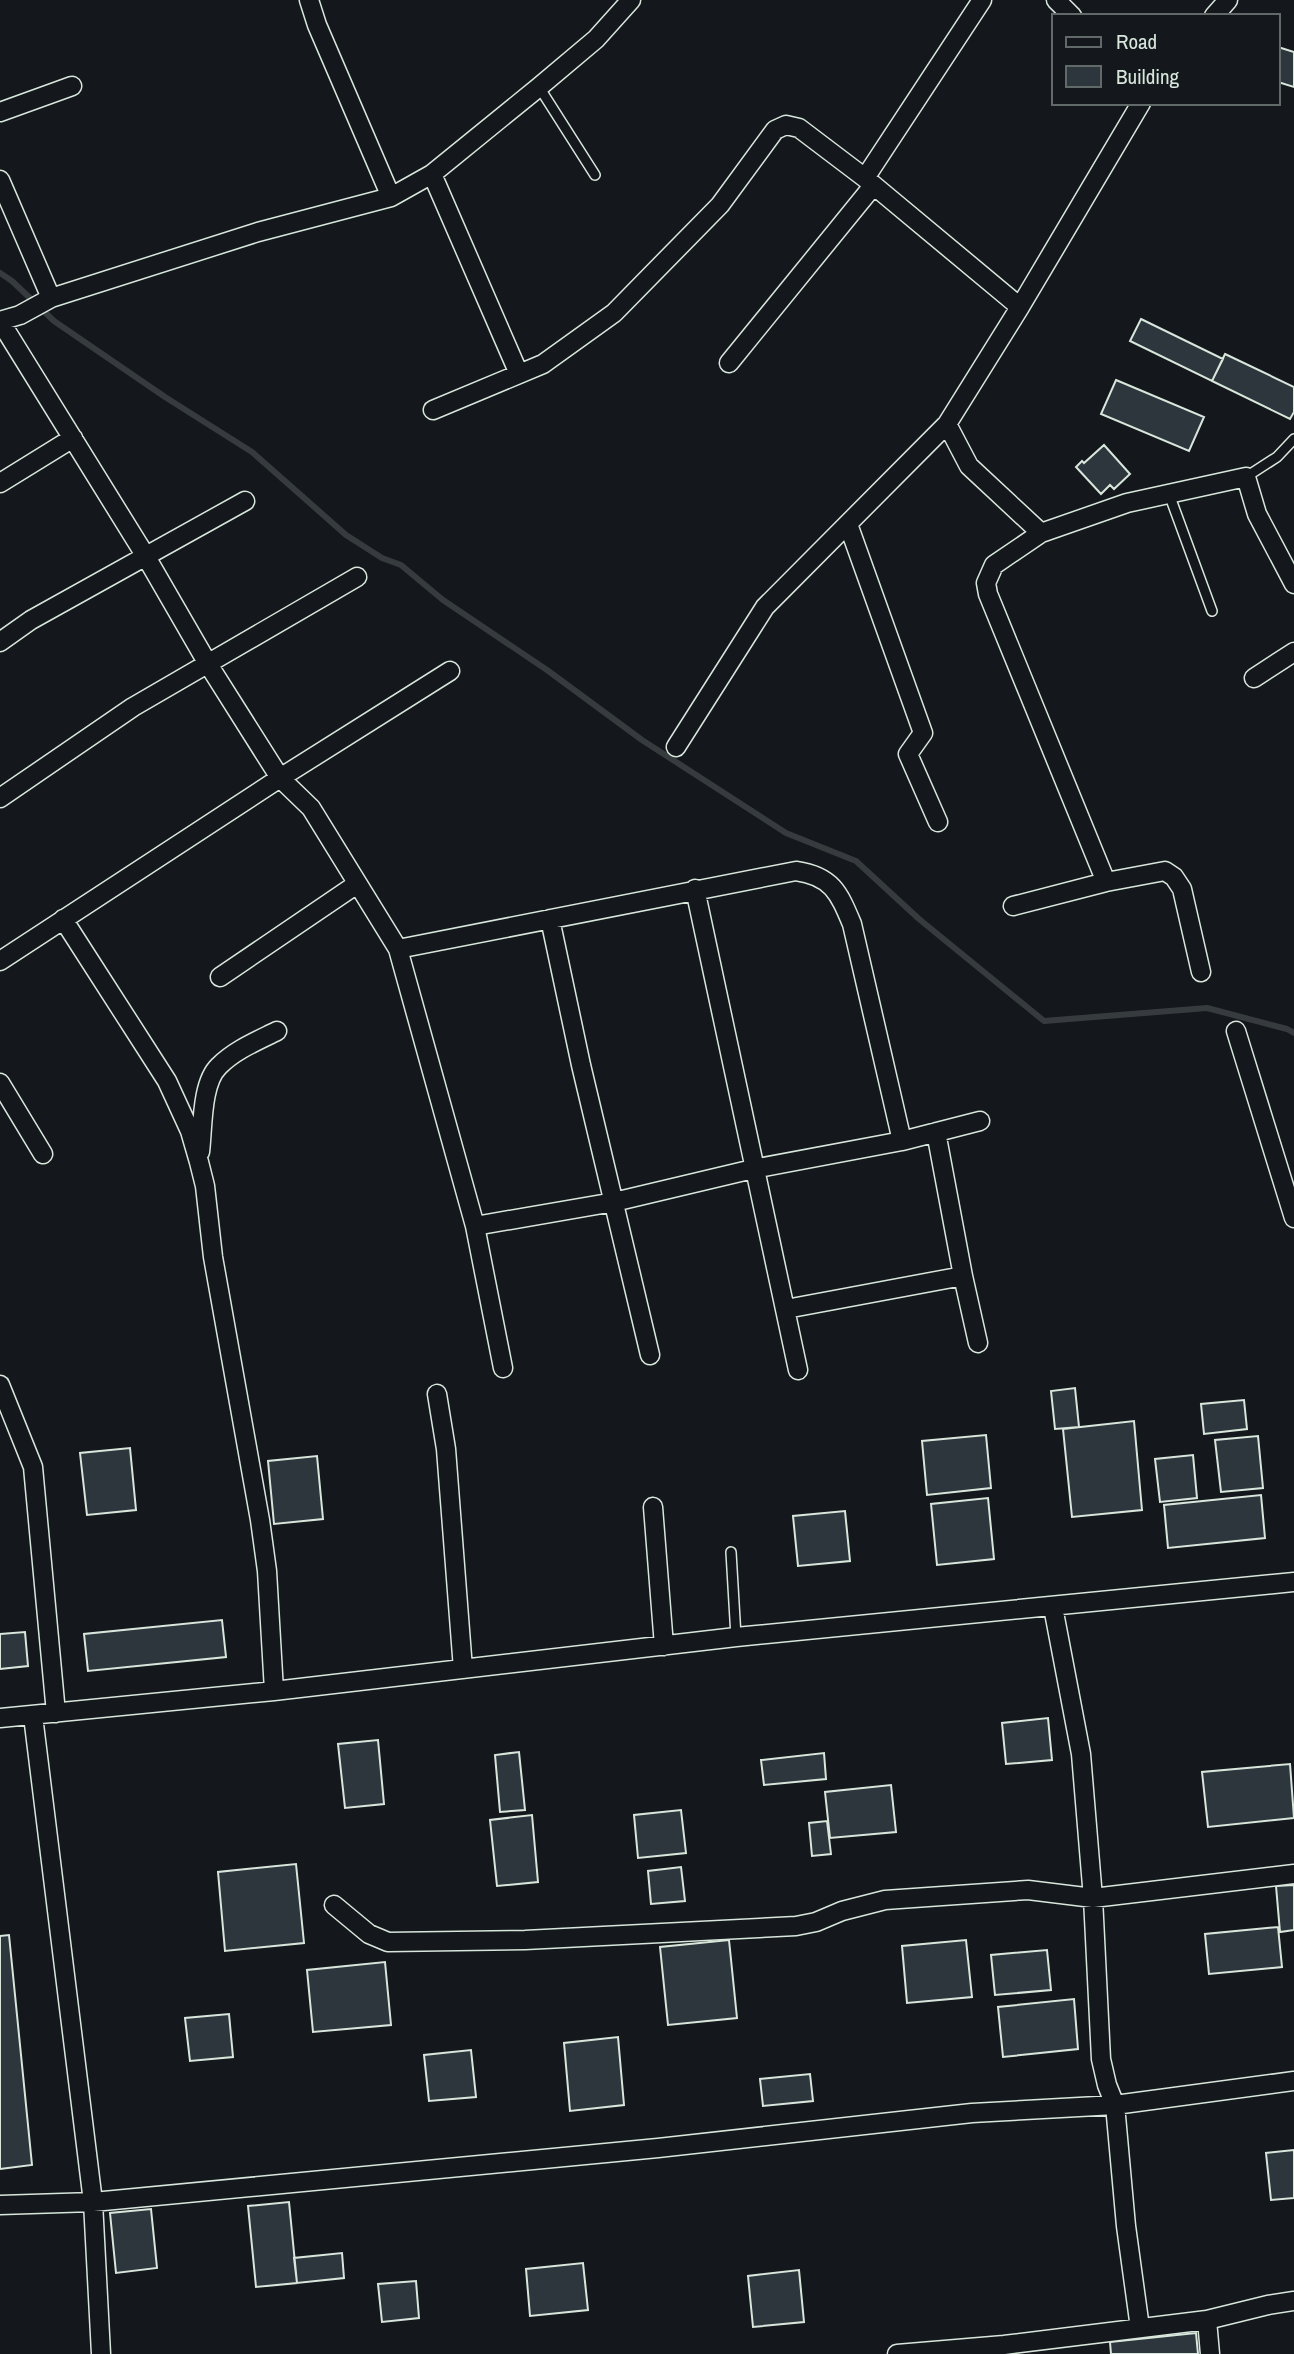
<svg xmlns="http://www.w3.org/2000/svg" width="1294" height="2354" font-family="'Archivo Narrow',sans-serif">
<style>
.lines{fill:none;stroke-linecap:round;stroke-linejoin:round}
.stream{stroke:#363b3e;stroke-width:6}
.building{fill:#2c363c;stroke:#d8e6dc;stroke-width:2}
.service-casing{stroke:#d8e6dc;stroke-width:12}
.minor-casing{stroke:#d8e6dc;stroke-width:21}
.service{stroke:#14181c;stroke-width:9}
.minor{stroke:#14181c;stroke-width:18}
</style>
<rect width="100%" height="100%" fill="#14181c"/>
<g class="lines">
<path class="stream" d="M 0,273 L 12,281 L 54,321 L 165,397 L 252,452 L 346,535 L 382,558 L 401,565 L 443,600 L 547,670 L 642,740 L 786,833 L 856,861 L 919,919 L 1044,1021 L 1207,1008 L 1287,1029 L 1294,1033"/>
</g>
<path class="building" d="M 1278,47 L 1294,52 L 1294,87 L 1278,82 Z
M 1141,319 L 1223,359 L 1212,381 L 1130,341 Z
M 1225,354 L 1294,387 L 1294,412 L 1290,419 L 1212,381 Z
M 1116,380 L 1204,417 L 1189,451 L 1101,414 Z
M 1104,445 L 1130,474 L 1114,489 L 1110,485 L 1101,494 L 1076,467 L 1082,461 L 1084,463 Z
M 1075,1388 L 1079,1427 L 1055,1429 L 1051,1391 Z
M 1244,1400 L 1247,1429 L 1204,1434 L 1201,1404 Z
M 1134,1421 L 1142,1510 L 1072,1517 L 1063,1429 Z
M 986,1435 L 991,1488 L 927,1495 L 922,1441 Z
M 1258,1436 L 1263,1488 L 1221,1492 L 1215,1440 Z
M 130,1448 L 136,1510 L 87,1515 L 80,1453 Z
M 1193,1455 L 1197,1498 L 1160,1502 L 1155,1459 Z
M 317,1456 L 323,1519 L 274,1524 L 268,1461 Z
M 1261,1495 L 1265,1538 L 1168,1548 L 1164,1505 Z
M 988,1498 L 994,1559 L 937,1565 L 931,1504 Z
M 845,1511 L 850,1561 L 798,1566 L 793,1516 Z
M 222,1620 L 226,1657 L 88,1671 L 84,1634 Z
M 25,1632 L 28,1666 L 0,1669 L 0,1634 Z
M 1048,1718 L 1052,1760 L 1006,1764 L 1002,1723 Z
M 378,1740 L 384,1804 L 345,1808 L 338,1744 Z
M 519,1752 L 525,1810 L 500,1812 L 495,1755 Z
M 824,1753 L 826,1779 L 764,1785 L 761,1760 Z
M 1290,1764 L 1294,1818 L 1208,1827 L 1202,1772 Z
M 891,1785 L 896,1832 L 830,1838 L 825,1792 Z
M 681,1810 L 686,1853 L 638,1858 L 634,1815 Z
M 532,1815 L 538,1882 L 497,1886 L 490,1820 Z
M 827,1821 L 831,1854 L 812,1856 L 809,1823 Z
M 296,1864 L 304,1943 L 225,1951 L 218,1872 Z
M 681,1867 L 685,1901 L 651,1904 L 648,1871 Z
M 1294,1885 L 1294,1930 L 1280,1932 L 1276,1886 Z
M 1278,1927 L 1282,1967 L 1209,1974 L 1205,1934 Z
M 9,1935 L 32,2165 L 0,2169 L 0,1936 Z
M 729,1940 L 737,2018 L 668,2025 L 660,1947 Z
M 966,1940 L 972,1997 L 907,2003 L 902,1946 Z
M 1047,1950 L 1051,1990 L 995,1995 L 991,1955 Z
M 385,1962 L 391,2025 L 313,2032 L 307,1970 Z
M 1074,1999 L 1078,2049 L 1003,2057 L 998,2007 Z
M 229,2014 L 233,2057 L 190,2061 L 185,2018 Z
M 618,2037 L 624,2105 L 570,2111 L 564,2043 Z
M 471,2050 L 476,2097 L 429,2101 L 424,2055 Z
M 810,2074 L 813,2101 L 763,2106 L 760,2079 Z
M 1294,2150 L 1294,2198 L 1271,2200 L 1266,2153 Z
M 289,2202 L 297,2283 L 256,2287 L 248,2206 Z
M 151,2209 L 157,2268 L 116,2273 L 110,2213 Z
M 342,2253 L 344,2278 L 297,2283 L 294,2258 Z
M 583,2263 L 588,2310 L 530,2316 L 526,2269 Z
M 799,2270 L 804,2322 L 753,2327 L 748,2276 Z
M 416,2281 L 419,2318 L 382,2322 L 378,2284 Z
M 1196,2333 L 1198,2354 L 1111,2354 L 1110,2342 Z"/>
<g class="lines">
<g class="service-casing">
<path id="service" d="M 539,87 L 595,175
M 1246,477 L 1277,457 L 1294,439
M 1169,494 L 1212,611
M 731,1552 L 736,1637"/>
</g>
<g class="minor-casing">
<path id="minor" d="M 309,0 L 317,25 L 391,197
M 1056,0 L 1072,16
M 1214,16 L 1228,0
M 0,112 L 72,86
M 432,174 L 519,374
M 865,178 L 982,0
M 0,180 L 51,298
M 0,321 L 145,555 L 208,664 L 280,778 L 311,808 L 398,949 L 475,1226 L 503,1368
M 0,321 L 20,315 L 51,298 L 258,232 L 391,197 L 432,174 L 539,87 L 596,39 L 631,0
M 729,363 L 873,186
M 433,410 L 543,364 L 614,313 L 720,205 L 775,130 L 786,125 L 799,128 L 865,178 L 1020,307
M 947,424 L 969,466 L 1041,533
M 0,483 L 73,438
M 848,524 L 923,733 L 908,754 L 938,822
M 0,642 L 31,620 L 245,501
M 1254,678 L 1294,652
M 676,747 L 765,607 L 947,424 L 1020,307 L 1141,103
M 0,798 L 133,707 L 357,577
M 1106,882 L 988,594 L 986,583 L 994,565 L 1041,533 L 1127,503 L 1246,477 L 1257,514 L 1294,584
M 695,889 L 798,1370
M 1013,906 L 1106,882 L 1165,871 L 1174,877 L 1182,889 L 1201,972
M 63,919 L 167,1081 L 190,1131 L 199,1162 L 205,1186 L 213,1257 L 260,1520 L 267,1571 L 274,1691
M 550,919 L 581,1065 L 650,1355
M 398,949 L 796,871 C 832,876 839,893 852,924 L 902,1141
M 0,961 L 280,778 L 450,671
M 220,977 L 357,884
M 1236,1031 L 1294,1218
M 0,1083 L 43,1154
M 936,1132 L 963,1276 L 978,1343
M 200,1152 C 203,1128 201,1083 219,1066 C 235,1050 257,1041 277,1031
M 475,1226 L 614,1202 L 753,1169 L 902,1141 L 980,1121
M 786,1309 L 963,1276
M 0,1385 L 33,1467 L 56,1713
M 437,1394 L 446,1449 L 463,1669
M 653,1507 L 664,1646
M 1053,1607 L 1081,1754 L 1093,1898 L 1101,2059 L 1107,2085 L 1115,2105 L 1126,2226 L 1140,2328
M 33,1716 L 93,2202 L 101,2354
M 0,1718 L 274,1691 L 736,1637 L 1294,1582
M 334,1905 L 369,1934 L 388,1942 L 525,1940 L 796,1926 L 816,1922 L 842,1911 L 885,1900 L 1028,1890 L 1093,1898 L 1294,1874
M 0,2205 L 93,2202 L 658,2148 L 972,2113 L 1115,2105 L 1294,2081
M 1207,2320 L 1210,2354
M 897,2354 L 1004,2345 L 1207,2320 L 1268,2305 L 1294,2301"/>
</g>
<use href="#service" class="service"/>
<use href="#minor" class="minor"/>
</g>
<rect x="1052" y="14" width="228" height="91" fill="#14181c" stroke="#626a69" stroke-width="2"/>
<rect x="1066" y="37" width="35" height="10" fill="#14181c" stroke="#626a69" stroke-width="2"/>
<text x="1116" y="49" font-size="21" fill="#d8e6dc">Road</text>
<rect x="1066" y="66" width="35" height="21" fill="#2c363c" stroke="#626a69" stroke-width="2"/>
<text x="1116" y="84" font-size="21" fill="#d8e6dc">Building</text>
</svg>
